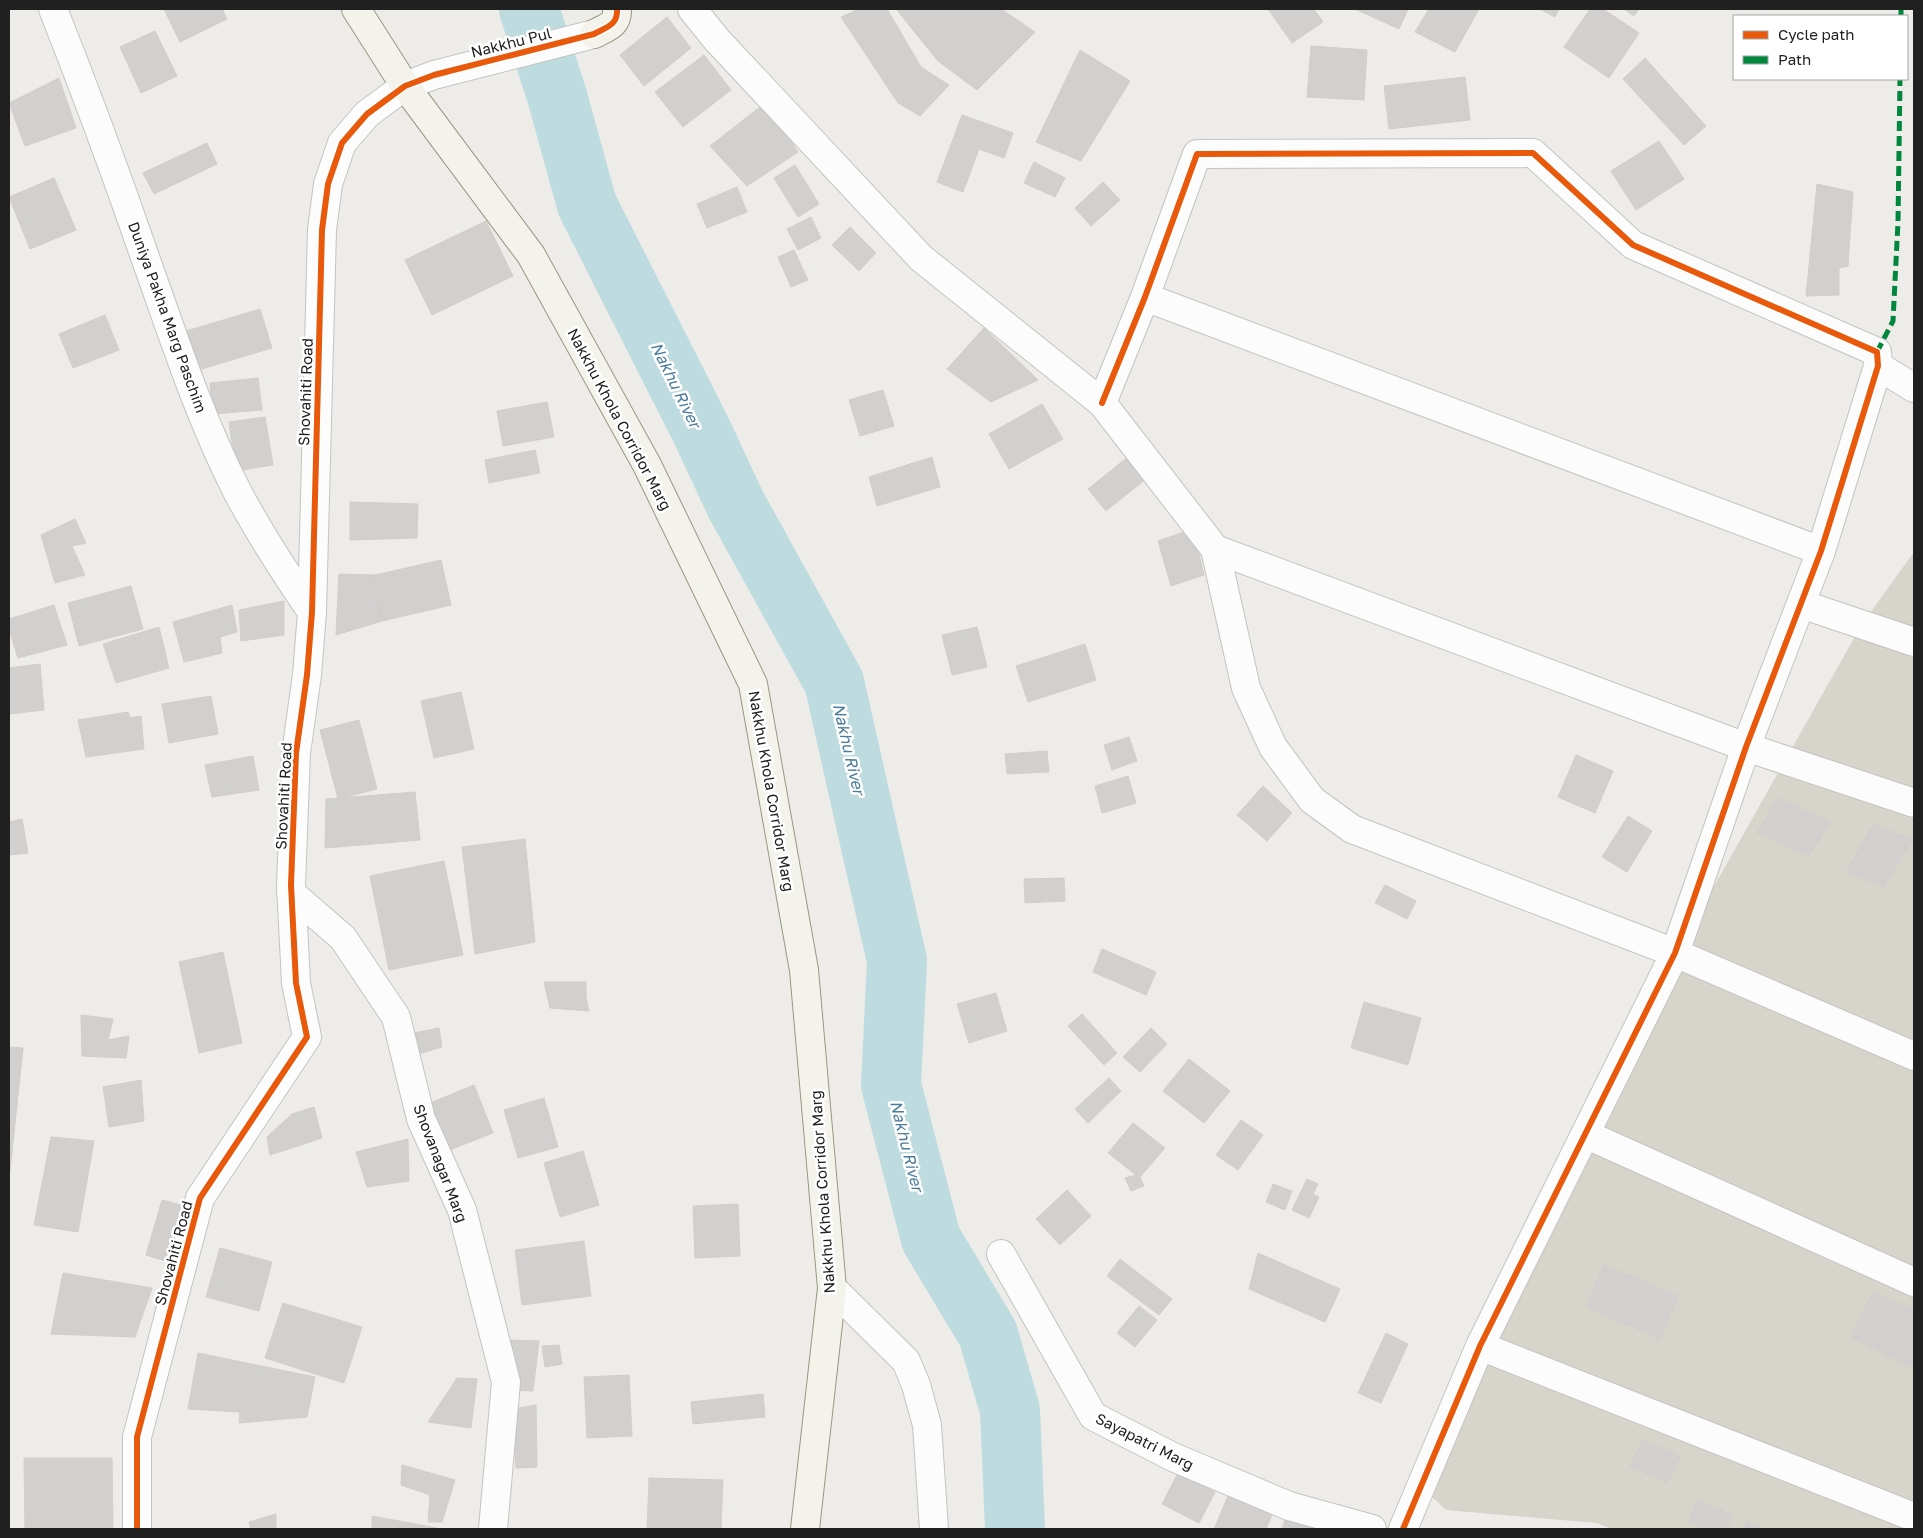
<svg xmlns="http://www.w3.org/2000/svg" width="1923" height="1538" font-family="'Golos Text',sans-serif">
<style>
.construction{fill:#d7d5cb}
.lines{fill:none;stroke-linecap:round;stroke-linejoin:round}
.river{stroke:#bedcdf;stroke-width:60}
.building{fill:#d2d0ce;stroke:#d1cdca}
.street-casing{stroke:#c4c3c1;stroke-width:30}
.secondary-casing{stroke:#989782;stroke-width:30}
.street{stroke:#fcfcfc;stroke-width:28}
.secondary{stroke:#f3f3ec;stroke-width:28}
.quiet{stroke:#00873e;stroke-width:5;stroke-dasharray:10 5;stroke-linecap:butt}
.cycleway-casing{stroke:#fff;stroke-width:9}
.cycleway{stroke:#e8590c;stroke-width:6}
.labels{text-anchor:middle;dominant-baseline:central;stroke-width:5;stroke-linejoin:round;paint-order:stroke}
.street-label{font-size:15px;fill:#202020;stroke:#fff}
.water-label{font-size:16px;font-style:italic;fill:#4b7c9c;stroke:#fff}
</style>
<rect width="100%" height="100%" fill="#eeece9"/>
<path class="construction" d="M 1914,552 L 1914,1529 L 1612,1529 L 1596,1523 L 1446,1510 L 1431,1496 L 1620,1053 L 1862,624 Z"/>
<g class="lines">
<path class="river" d="M 529,9 L 557,96 L 587,205 L 701,430 L 736,505 L 834,682 L 897,961 L 891,1085 L 931,1239 L 988,1334 L 1010,1410 L 1015,1529"/>
</g>
<path class="building" d="M 164,9 L 222,9 L 227,19 L 180,42 Z
M 859,9 L 887,9 L 921,67 L 949,85 L 920,116 L 898,103 L 841,17 Z
M 896,9 L 1001,9 L 1035,32 L 977,90 L 938,61 Z
M 1268,9 L 1314,9 L 1323,22 L 1292,43 Z
M 1355,9 L 1408,9 L 1399,29 Z
M 1429,9 L 1479,9 L 1455,52 L 1415,32 Z
M 1540,9 L 1559,9 L 1555,17 Z
M 1590,9 L 1603,9 L 1639,33 L 1609,78 L 1564,47 Z
M 1624,9 L 1639,9 L 1634,16 Z
M 667,17 L 691,48 L 644,86 L 620,55 Z
M 155,31 L 177,76 L 141,93 L 120,47 Z
M 1311,46 L 1367,50 L 1364,100 L 1307,97 Z
M 1080,50 L 1130,81 L 1081,161 L 1036,142 Z
M 704,55 L 731,90 L 683,127 L 655,92 Z
M 1645,58 L 1706,126 L 1684,145 L 1623,79 Z
M 1465,77 L 1470,120 L 1389,129 L 1384,86 Z
M 59,78 L 76,128 L 25,146 L 9,103 Z
M 765,103 L 798,152 L 747,186 L 710,146 Z
M 962,115 L 1013,133 L 1004,158 L 979,149 L 963,192 L 937,182 Z
M 1659,141 L 1684,179 L 1636,210 L 1611,171 Z
M 207,143 L 217,164 L 154,194 L 143,173 Z
M 1034,162 L 1065,178 L 1055,197 L 1024,183 Z
M 795,165 L 819,204 L 798,217 L 774,178 Z
M 54,178 L 76,230 L 30,249 L 9,197 Z
M 1103,182 L 1120,200 L 1091,226 L 1075,208 Z
M 1817,184 L 1853,192 L 1848,266 L 1839,268 L 1839,295 L 1806,296 Z
M 737,187 L 747,212 L 707,228 L 697,204 Z
M 811,217 L 821,238 L 798,250 L 787,229 Z
M 486,221 L 513,276 L 432,315 L 405,260 Z
M 850,227 L 876,253 L 859,271 L 832,245 Z
M 794,250 L 808,280 L 791,287 L 778,257 Z
M 260,309 L 272,348 L 195,371 L 183,332 Z
M 105,315 L 119,350 L 73,368 L 59,334 Z
M 984,328 L 1038,380 L 991,402 L 947,369 Z
M 258,378 L 262,410 L 213,414 L 210,383 Z
M 883,390 L 894,426 L 860,436 L 849,400 Z
M 547,402 L 554,437 L 503,446 L 497,411 Z
M 1042,404 L 1063,439 L 1009,469 L 989,434 Z
M 265,417 L 273,465 L 236,471 L 229,422 Z
M 535,450 L 540,473 L 489,483 L 485,460 Z
M 1129,456 L 1147,478 L 1106,511 L 1088,489 Z
M 932,457 L 940,487 L 877,506 L 869,477 Z
M 350,502 L 418,504 L 417,538 L 350,540 Z
M 75,519 L 86,543 L 72,546 L 85,575 L 55,583 L 41,535 Z
M 1193,529 L 1204,575 L 1171,586 L 1158,541 Z
M 441,560 L 451,605 L 382,621 L 371,576 Z
M 339,574 L 375,575 L 382,621 L 336,635 Z
M 131,586 L 143,629 L 79,646 L 68,603 Z
M 284,601 L 284,635 L 241,641 L 239,610 Z
M 54,605 L 67,645 L 18,658 L 9,629 L 9,619 Z
M 232,605 L 237,632 L 220,637 L 222,653 L 184,662 L 173,622 Z
M 159,627 L 169,668 L 116,683 L 103,644 Z
M 977,627 L 987,667 L 952,675 L 942,635 Z
M 1085,644 L 1096,680 L 1028,702 L 1016,666 Z
M 40,664 L 44,710 L 9,714 L 9,668 Z
M 461,692 L 474,749 L 434,758 L 421,701 Z
M 211,696 L 218,734 L 169,743 L 162,704 Z
M 128,712 L 130,718 L 141,716 L 144,749 L 86,757 L 78,720 Z
M 359,720 L 377,789 L 338,799 L 320,730 Z
M 1129,737 L 1137,761 L 1112,770 L 1104,745 Z
M 1047,751 L 1049,772 L 1007,774 L 1005,754 Z
M 1576,755 L 1613,771 L 1595,813 L 1558,797 Z
M 253,756 L 259,790 L 212,797 L 205,765 Z
M 1128,776 L 1136,803 L 1102,813 L 1095,786 Z
M 1263,786 L 1292,813 L 1267,841 L 1237,815 Z
M 415,792 L 420,840 L 325,848 L 326,799 Z
M 1778,798 L 1830,822 L 1809,856 L 1757,833 Z
M 1628,816 L 1652,831 L 1627,872 L 1602,857 Z
M 22,819 L 28,853 L 9,855 L 9,822 Z
M 1874,824 L 1912,840 L 1884,887 L 1846,872 Z
M 525,839 L 535,942 L 475,954 L 462,847 Z
M 444,861 L 463,955 L 389,970 L 370,876 Z
M 1064,878 L 1065,901 L 1025,903 L 1024,879 Z
M 1385,885 L 1416,901 L 1407,919 L 1375,903 Z
M 1102,949 L 1156,972 L 1146,995 L 1093,972 Z
M 223,952 L 242,1043 L 199,1053 L 179,962 Z
M 544,982 L 586,982 L 586,997 L 589,1011 L 550,1008 Z
M 996,993 L 1007,1031 L 969,1043 L 957,1004 Z
M 1364,1002 L 1421,1018 L 1408,1065 L 1351,1048 Z
M 1082,1014 L 1117,1053 L 1104,1065 L 1068,1026 Z
M 81,1015 L 113,1019 L 108,1040 L 129,1036 L 126,1058 L 82,1056 Z
M 439,1028 L 442,1047 L 415,1055 L 409,1034 Z
M 1151,1028 L 1167,1044 L 1140,1072 L 1123,1057 Z
M 9,1047 L 23,1048 L 10,1171 L 9,1171 Z
M 1189,1059 L 1230,1091 L 1204,1123 L 1163,1091 Z
M 1109,1078 L 1121,1091 L 1088,1123 L 1075,1109 Z
M 141,1080 L 144,1121 L 109,1127 L 103,1087 Z
M 474,1085 L 493,1133 L 442,1153 L 423,1106 Z
M 544,1098 L 558,1147 L 518,1158 L 504,1110 Z
M 314,1107 L 322,1138 L 270,1155 L 267,1137 L 292,1114 Z
M 1241,1120 L 1263,1135 L 1238,1170 L 1216,1155 Z
M 1133,1123 L 1165,1148 L 1140,1177 L 1144,1186 L 1131,1191 L 1125,1178 L 1136,1175 L 1108,1153 Z
M 51,1137 L 94,1141 L 78,1232 L 34,1225 Z
M 408,1139 L 409,1181 L 367,1187 L 356,1152 Z
M 583,1151 L 599,1205 L 560,1217 L 544,1163 Z
M 1307,1179 L 1318,1184 L 1313,1194 L 1319,1197 L 1309,1218 L 1292,1210 Z
M 1273,1184 L 1292,1191 L 1285,1210 L 1266,1202 Z
M 1067,1190 L 1091,1216 L 1060,1245 L 1036,1219 Z
M 162,1200 L 181,1205 L 165,1261 L 146,1255 Z
M 738,1204 L 740,1256 L 695,1258 L 693,1206 Z
M 584,1241 L 591,1296 L 522,1305 L 515,1250 Z
M 220,1248 L 272,1262 L 259,1311 L 206,1297 Z
M 1258,1253 L 1340,1289 L 1325,1322 L 1249,1289 Z
M 1120,1259 L 1172,1299 L 1159,1315 L 1107,1276 Z
M 1604,1265 L 1678,1296 L 1660,1339 L 1586,1307 Z
M 63,1273 L 152,1288 L 135,1337 L 51,1334 Z
M 1873,1292 L 1914,1310 L 1914,1368 L 1851,1337 Z
M 283,1303 L 362,1327 L 344,1383 L 265,1358 Z
M 1139,1306 L 1157,1320 L 1135,1347 L 1117,1333 Z
M 1386,1333 L 1408,1344 L 1381,1403 L 1358,1393 Z
M 505,1340 L 539,1341 L 533,1391 L 512,1390 Z
M 559,1345 L 562,1364 L 545,1367 L 542,1346 Z
M 198,1353 L 315,1377 L 307,1417 L 239,1423 L 240,1412 L 188,1409 Z
M 629,1375 L 632,1436 L 587,1438 L 584,1377 Z
M 457,1378 L 477,1379 L 471,1428 L 428,1422 Z
M 763,1394 L 765,1417 L 693,1424 L 691,1402 Z
M 536,1405 L 537,1467 L 516,1468 L 513,1409 Z
M 1643,1440 L 1680,1457 L 1667,1483 L 1630,1466 Z
M 24,1458 L 112,1458 L 113,1529 L 25,1529 Z
M 402,1465 L 455,1480 L 442,1522 L 428,1522 L 430,1495 L 401,1485 Z
M 1178,1473 L 1215,1492 L 1199,1523 L 1162,1504 Z
M 649,1478 L 723,1480 L 721,1529 L 647,1529 Z
M 1231,1489 L 1275,1508 L 1266,1529 L 1214,1529 Z
M 1698,1500 L 1732,1515 L 1726,1529 L 1704,1529 L 1688,1522 Z
M 276,1514 L 276,1529 L 251,1529 L 249,1522 Z
M 372,1516 L 437,1528 L 437,1529 L 372,1529 Z
M 1286,1516 L 1327,1529 L 1282,1529 Z
M 1747,1521 L 1762,1529 L 1743,1529 Z"/>
<g class="lines">
<g class="street-casing">
<path id="street" d="M 53,9 C 86,92 117,176 146,260 C 174,338 200,419 238,493 C 260,534 285,573 312,612
M 692,9 L 717,40 L 921,258 L 1102,403 L 1215,549 L 1246,688 L 1273,747 L 1312,800 L 1352,829 L 1675,953 L 1914,1056
M 1145,297 L 1821,551
M 1878,366 L 1914,388
M 1102,403 L 1145,297 L 1197,154 L 1533,153 L 1633,245 L 1877,352 L 1878,366 L 1821,551 L 1746,747 L 1675,953 L 1480,1346 L 1403,1529
M 1215,549 L 1746,747 L 1914,803
M 1801,604 L 1914,642
M 291,893 L 343,938 L 396,1017 L 421,1119 L 462,1210 L 506,1382 L 493,1529
M 1585,1134 L 1914,1282
M 1001,1254 L 1093,1416 L 1173,1457 L 1289,1506 L 1372,1529
M 832,1288 L 906,1361 L 916,1385 L 927,1425 L 934,1529
M 1480,1346 L 1914,1517
M 137,1529 L 137,1437 L 200,1198 L 307,1037 L 296,983 L 291,885 L 296,753 L 307,675 L 312,612 L 322,230 L 328,184 L 342,143 L 367,114 L 405,86 L 434,75 L 594,34"/>
</g>
<g class="secondary-casing">
<path id="secondary" d="M 356,9 L 405,86 L 531,255 L 647,465 L 753,684 L 804,970 L 832,1288 L 805,1529
M 594,34 C 607,27 618,25 617,9"/>
</g>
<use href="#street" class="street"/>
<use href="#secondary" class="secondary"/>
<path class="quiet" d="M 1901,16 L 1901,9
M 1877,352 L 1893,321 L 1898,222 L 1900,79"/>
<g class="cycleway-casing">
<path id="cycleway" d="M 1102,403 L 1145,297 L 1197,154 L 1533,153 L 1633,245 L 1877,352 L 1878,366 L 1821,551 L 1746,747 L 1675,953 L 1480,1346 L 1403,1529
M 137,1529 L 137,1437 L 200,1198 L 307,1037 L 296,983 L 291,885 L 296,753 L 307,675 L 312,612 L 322,230 L 328,184 L 342,143 L 367,114 L 405,86 L 434,75 L 594,34 C 607,27 618,25 617,9"/>
</g>
<use href="#cycleway" class="cycleway"/>
</g>
<g class="labels">
<g class="street-label">
<text transform="translate(511 42) rotate(-14)">Nakkhu Pul</text>
<text transform="translate(168 317) rotate(70)">Duniya Pakha Marg Paschim</text>
<text transform="translate(305 392) rotate(-88)">Shovahiti Road</text>
<text transform="translate(620 419) rotate(62)">Nakkhu Khola Corridor Marg</text>
<text transform="translate(772 791) rotate(80)">Nakkhu Khola Corridor Marg</text>
<text transform="translate(283 796) rotate(-87)">Shovahiti Road</text>
<text transform="translate(441 1163) rotate(69)">Shovanagar Marg</text>
<text transform="translate(822 1192) rotate(-94)">Nakkhu Khola Corridor Marg</text>
<text transform="translate(173 1253) rotate(-75)">Shovahiti Road</text>
<text transform="translate(1145 1441) rotate(27)">Sayapatri Marg</text>
</g>
<g class="water-label">
<text transform="translate(676 385) rotate(64)">Nakhu River</text>
<text transform="translate(849 749) rotate(77)">Nakhu River</text>
<text transform="translate(907 1146) rotate(76)">Nakhu River</text>
</g>
</g>
<rect width="1923" height="1538" fill="none" stroke="#202020" stroke-width="20"/>
<rect x="1733" y="15" width="175" height="65" fill="#ffffff" stroke="#a6a6a6"/>
<rect x="1743" y="31" width="25" height="8" fill="#e8590c" stroke="#a6a6a6"/>
<text x="1778" y="40" font-size="15" fill="#202020">Cycle path</text>
<rect x="1743" y="56" width="25" height="8" fill="#00873e" stroke="#a6a6a6"/>
<text x="1778" y="65" font-size="15" fill="#202020">Path</text>
</svg>
